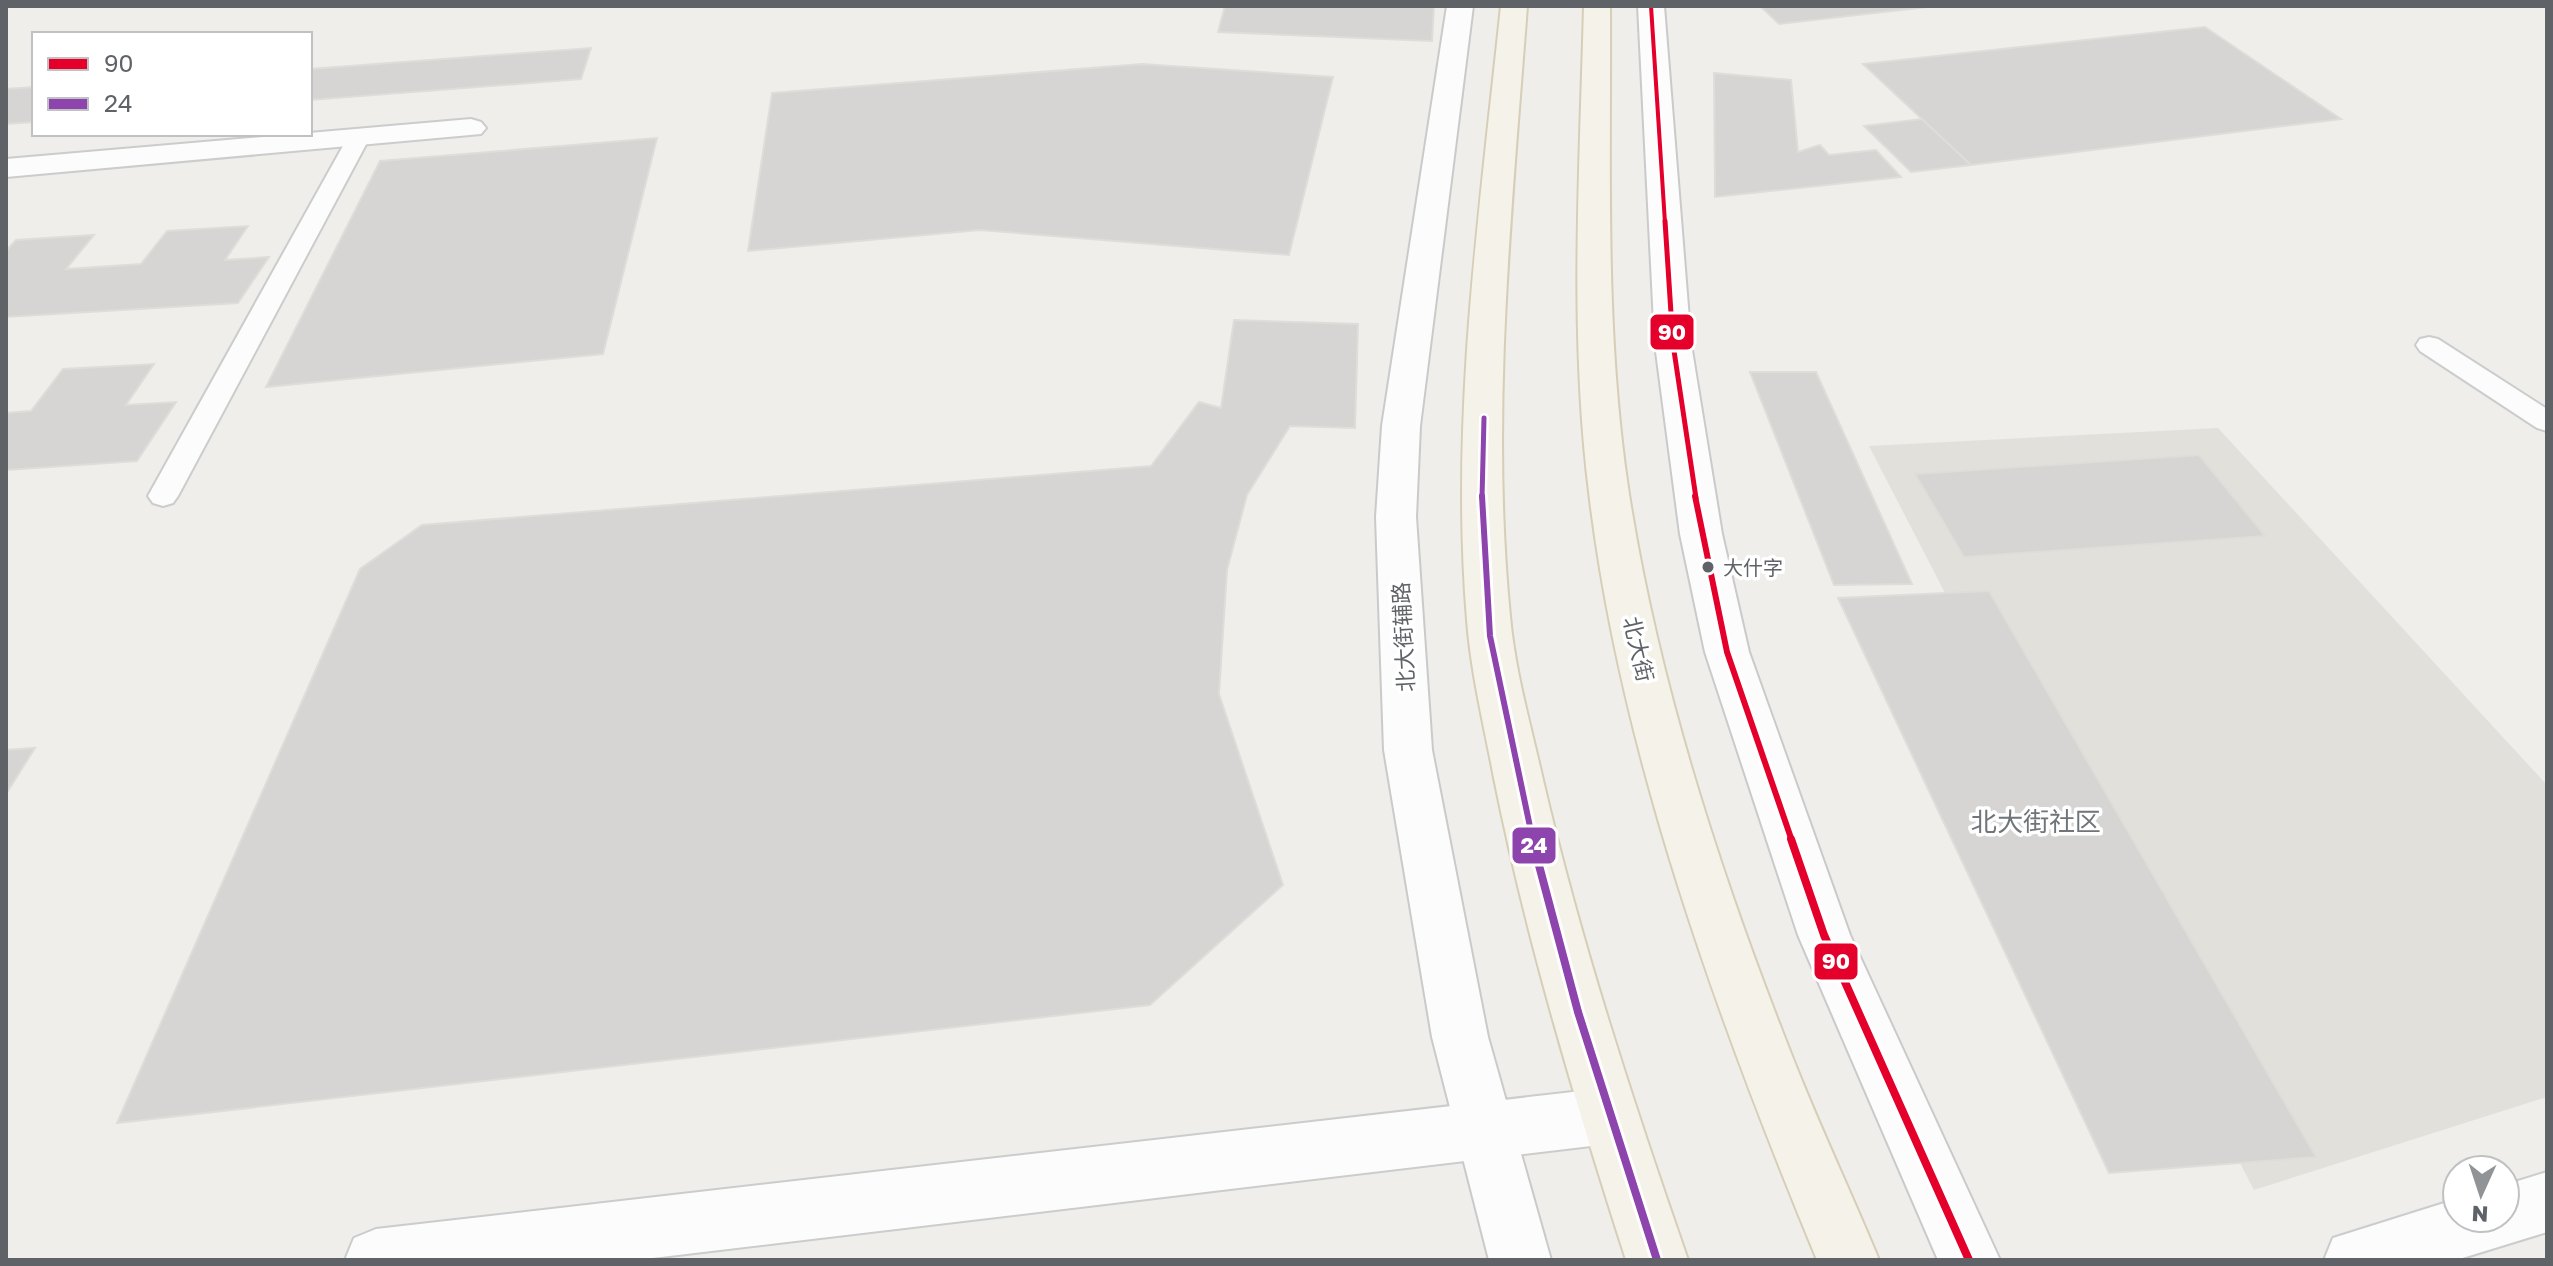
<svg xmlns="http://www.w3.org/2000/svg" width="2553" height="1266" font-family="'Golos Text','Noto Sans SC',sans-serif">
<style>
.education{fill:#e2e0da}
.building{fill:#d6d5d3;stroke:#deddd9;stroke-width:2}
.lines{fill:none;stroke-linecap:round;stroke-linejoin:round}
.lane-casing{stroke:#cbcccc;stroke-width:4}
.street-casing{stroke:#cbcccc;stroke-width:4}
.secondary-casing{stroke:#cacacb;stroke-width:4}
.primary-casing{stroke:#d7ceb8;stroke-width:4}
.lane{fill:#fdfcfc;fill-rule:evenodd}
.street{fill:#fdfcfc;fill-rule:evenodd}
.secondary{fill:#fdfcfc;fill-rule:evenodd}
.primary{fill:#f4f2e9;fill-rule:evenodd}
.bus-1-far3-casing{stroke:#fff;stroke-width:8}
.bus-1-far2-casing{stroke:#fff;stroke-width:10}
.bus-1-far1-casing{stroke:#fff;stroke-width:12}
.bus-1-casing{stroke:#fff;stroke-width:14}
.bus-2-far2-casing{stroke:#fff;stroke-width:10}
.bus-2-far1-casing{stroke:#fff;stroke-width:12}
.bus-2-casing{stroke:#fff;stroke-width:14}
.bus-1-far3{stroke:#e4002b;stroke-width:4}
.bus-1-far2{stroke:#e4002b;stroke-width:5}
.bus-1-far1{stroke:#e4002b;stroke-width:6}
.bus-1{stroke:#e4002b;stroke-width:8}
.bus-2-far2{stroke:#8e44ad;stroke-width:5}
.bus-2-far1{stroke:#8e44ad;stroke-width:6}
.bus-2{stroke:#8e44ad;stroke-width:8}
.bus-dot{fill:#5f6368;stroke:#fff;stroke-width:3}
.labels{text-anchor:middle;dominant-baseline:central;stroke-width:7;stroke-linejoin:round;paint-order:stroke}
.bus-label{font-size:20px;fill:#5f6368;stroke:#fff;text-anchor:start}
.street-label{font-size:22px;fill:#5f6368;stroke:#fff}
.quarter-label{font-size:26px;fill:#70757a;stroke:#fff}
.line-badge{stroke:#fff;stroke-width:3}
.badge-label{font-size:22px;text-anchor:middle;font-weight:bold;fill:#fff}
</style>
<rect width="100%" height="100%" fill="#efeeea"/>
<path class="education" d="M 2218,428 L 2547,785 L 2547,1097 L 2254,1190 L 1869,446 Z"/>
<path class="building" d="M 1225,6 L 1434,6 L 1432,41 L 1218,32 Z
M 1760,6 L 1936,6 L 1779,24 Z
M 2205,27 L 2341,119 L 1971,165 L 1863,64 Z
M 591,48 L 581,79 L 310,100 L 310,69 Z
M 1142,64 L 1333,77 L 1289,255 L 980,230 L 748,251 L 772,93 Z
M 1714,73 L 1791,80 L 1798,152 L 1820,145 L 1829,155 L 1876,150 L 1901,177 L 1715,197 Z
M 34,87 L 34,122 L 6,124 L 6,89 Z
M 1922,119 L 1971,165 L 1911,172 L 1864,126 Z
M 657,138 L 603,354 L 266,387 L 380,161 Z
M 248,226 L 225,260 L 269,257 L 238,303 L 6,317 L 6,251 L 16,240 L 94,235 L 66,269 L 141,264 L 167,231 Z
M 1234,320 L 1358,324 L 1355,428 L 1290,426 L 1247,495 L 1227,570 L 1219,694 L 1283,885 L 1150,1005 L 117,1123 L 360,569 L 422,525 L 1151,466 L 1199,402 L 1221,408 Z
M 154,364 L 126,405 L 176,402 L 137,461 L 6,470 L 6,413 L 31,411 L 63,369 Z
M 1750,372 L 1816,372 L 1912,584 L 1834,585 Z
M 2199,455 L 2265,536 L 1964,557 L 1915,474 Z
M 1989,591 L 2316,1157 L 2109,1173 L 1838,598 Z
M 35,748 L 6,794 L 6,750 Z"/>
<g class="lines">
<g class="lane-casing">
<path id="lane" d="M 359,130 L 370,137 L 178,496 L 173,503 L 163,506 L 153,503 L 148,496 L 348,137 Z
M 2429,337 L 2438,339 L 2547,409 L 2547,431 L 2537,428 L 2420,351 L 2416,345 L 2420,339 Z"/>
</g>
<g class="street-casing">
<path id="street" d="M 471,119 L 481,122 L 486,128 L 481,134 L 6,177 L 6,159 Z
M 1608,1088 L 1628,1096 L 1637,1116 L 1628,1136 L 1608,1144 L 636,1260 L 345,1260 L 354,1238 L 376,1229 Z
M 2547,1172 L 2547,1232 L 2456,1260 L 2324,1260 L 2333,1238 L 2457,1199 L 2457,1218 L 2505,1218 L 2505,1185 Z"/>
</g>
<g class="secondary-casing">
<path id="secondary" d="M 1447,6 L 1473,6 L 1420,426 L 1416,517 L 1432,750 L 1488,1037 L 1551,1260 L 1489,1260 L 1432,1037 L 1384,750 L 1376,517 L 1382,426 Z
M 1638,6 L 1664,6 L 1691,344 L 1722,534 L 1749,652 L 1850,935 L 2000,1260 L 1938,1260 L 1798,935 L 1705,652 L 1680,534 L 1655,344 Z"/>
</g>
<g class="primary-casing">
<path id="primary" d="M 1501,6 L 1527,6 C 1512,208 1490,413 1510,616 C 1515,672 1531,726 1543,780 C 1581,943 1633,1102 1688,1260 L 1626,1260 C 1575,1101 1527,942 1494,778 C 1484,725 1471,673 1467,620 C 1450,416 1480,208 1501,6 Z
M 1584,6 L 1610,6 C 1611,168 1604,333 1629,494 C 1659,686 1721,876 1792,1056 C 1819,1125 1851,1192 1879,1260 L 1817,1260 C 1717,1018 1620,752 1589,492 C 1569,331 1580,167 1584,6 Z"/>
</g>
<use href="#lane" class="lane"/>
<use href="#street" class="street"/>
<use href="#secondary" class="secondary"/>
<use href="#primary" class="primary"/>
<g class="bus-1-far3-casing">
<path id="bus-1-far3" d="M 1651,6 L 1665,223"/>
</g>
<g class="bus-1-far2-casing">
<path id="bus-1-far2" d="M 1665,221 L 1673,344 L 1696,498"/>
</g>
<g class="bus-1-far1-casing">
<path id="bus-1-far1" d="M 1695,496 L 1727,652 L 1792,841"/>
</g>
<g class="bus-1-casing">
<path id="bus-1" d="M 1791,839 L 1824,935 L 1969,1260"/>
</g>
<g class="bus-2-far2-casing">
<path id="bus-2-far2" d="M 1482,498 L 1484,418"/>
</g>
<g class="bus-2-far1-casing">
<path id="bus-2-far1" d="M 1482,496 L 1490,636 L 1533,841"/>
</g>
<g class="bus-2-casing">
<path id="bus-2" d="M 1532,839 L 1578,1012 L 1657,1260"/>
</g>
<use href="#bus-1-far3" class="bus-1-far3"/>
<use href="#bus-1-far2" class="bus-1-far2"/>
<use href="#bus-1-far1" class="bus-1-far1"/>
<use href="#bus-1" class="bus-1"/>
<use href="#bus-2-far2" class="bus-2-far2"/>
<use href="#bus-2-far1" class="bus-2-far1"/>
<use href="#bus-2" class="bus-2"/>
</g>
<circle class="bus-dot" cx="1708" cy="567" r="7"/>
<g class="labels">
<g class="bus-label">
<text x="1723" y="567">大什字</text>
</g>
<g class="street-label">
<text transform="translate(1403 637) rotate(-93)">北大街辅路</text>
<text transform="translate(1639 649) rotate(77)">北大街</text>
</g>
<g class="quarter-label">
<text x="2036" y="821">北大街社区</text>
</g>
</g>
<g class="line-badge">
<rect x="1649" y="313" width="46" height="38" rx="8" fill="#e4002b"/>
<rect x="1511" y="826" width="46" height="39" rx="8" fill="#8e44ad"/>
<rect x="1813" y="942" width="46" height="39" rx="8" fill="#e4002b"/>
</g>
<g class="badge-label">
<text x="1672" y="340">90</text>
<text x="1534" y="853">24</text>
<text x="1836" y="969">90</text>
</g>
<rect width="2553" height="1266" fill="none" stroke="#5f6368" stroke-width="16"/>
<rect x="32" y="32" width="280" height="104" fill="#ffffff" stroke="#bfc1c3" stroke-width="2"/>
<rect x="48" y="58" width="40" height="12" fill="#e4002b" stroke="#bfc1c3" stroke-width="2"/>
<text x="104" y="72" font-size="24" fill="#5f6368">90</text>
<rect x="48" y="98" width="40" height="12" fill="#8e44ad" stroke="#bfc1c3" stroke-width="2"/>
<text x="104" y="112" font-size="24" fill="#5f6368">24</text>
<g transform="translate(2481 1194) rotate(183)"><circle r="38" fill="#ffffff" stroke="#bfc1c3" stroke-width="2"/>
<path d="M0-6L14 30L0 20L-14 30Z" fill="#919496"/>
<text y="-12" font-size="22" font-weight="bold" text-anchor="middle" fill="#5f6368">N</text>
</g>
</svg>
